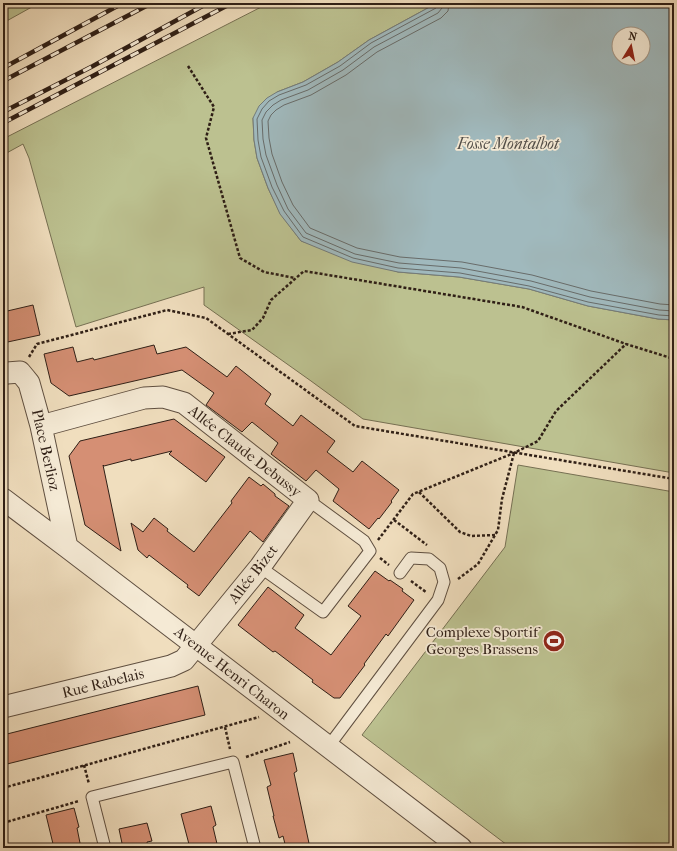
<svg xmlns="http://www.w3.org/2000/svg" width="677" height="851" font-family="'IM FELL French Canon',serif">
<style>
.green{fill:#bcc190;stroke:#767053}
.water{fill:#a0b9bd;stroke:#737b7a;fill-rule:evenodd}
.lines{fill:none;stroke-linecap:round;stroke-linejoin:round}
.shore{stroke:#686c6a;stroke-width:1}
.building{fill:#d58f74;stroke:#2f1f16}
.lane-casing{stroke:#5f4f40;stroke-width:13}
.street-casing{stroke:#5f4f40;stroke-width:23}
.path{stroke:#2f1f16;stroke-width:2.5;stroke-dasharray:3 2;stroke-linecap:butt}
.lane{stroke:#f5ead5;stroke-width:11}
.street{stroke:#f5ead5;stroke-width:21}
.rail-casing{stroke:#2f1f16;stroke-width:4.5}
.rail{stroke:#f5ead5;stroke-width:3;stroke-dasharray:9;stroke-linecap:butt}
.labels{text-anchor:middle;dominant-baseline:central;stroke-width:3.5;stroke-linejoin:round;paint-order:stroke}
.street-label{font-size:15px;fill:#2f1f16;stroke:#f5ead5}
.poi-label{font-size:15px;fill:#2f1f16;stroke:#f5ead5;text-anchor:end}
.water-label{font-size:16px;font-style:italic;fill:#514d48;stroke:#f5ead5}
</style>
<rect width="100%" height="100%" fill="#f0debe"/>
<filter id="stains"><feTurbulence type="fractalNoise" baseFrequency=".005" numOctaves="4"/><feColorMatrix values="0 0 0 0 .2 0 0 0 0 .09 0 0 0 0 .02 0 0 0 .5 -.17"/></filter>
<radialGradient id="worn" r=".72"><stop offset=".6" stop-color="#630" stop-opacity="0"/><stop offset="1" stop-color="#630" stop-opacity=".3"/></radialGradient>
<path class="green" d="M 3,3 L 39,3 L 3,23 Z
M 269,3 L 437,3 L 369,40 L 338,62 L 303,82 L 277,92 L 253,118 L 254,140 L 257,158 L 268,188 L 280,213 L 301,241 L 398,272 L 459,277 L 529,289 L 588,306 L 658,319 L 674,320 L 674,473 L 363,419 L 311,381 L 204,305 L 204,287 L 76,327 L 29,158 L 23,144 L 3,155 L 3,139 Z
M 518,465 L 674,492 L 674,848 L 511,848 L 362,735 L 505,547 Z"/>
<path class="water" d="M 437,3 L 674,3 L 674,320 L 658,319 L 588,306 L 529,289 L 459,277 L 398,272 L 352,262 L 301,241 L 280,214 L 268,188 L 257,158 L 254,140 L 253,118 L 259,106 L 267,98 L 277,92 L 303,82 L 338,62 L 369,40 ZM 619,34 L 643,34 L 643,58 L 619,58 Z"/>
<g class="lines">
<path class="shore" d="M 438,3 L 438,6 L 436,8 L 371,43 L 340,66 L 306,85 L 279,95 L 269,101 L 262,109 L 257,119 L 258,140 L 261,157 L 272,187 L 284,211 L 303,237 L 353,258 L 398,268 L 460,273 L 529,286 L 588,302 L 659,315 L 674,316
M 443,3 L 442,8 L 438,13 L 374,47 L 343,70 L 308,90 L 281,100 L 273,105 L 266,112 L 262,120 L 263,139 L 266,155 L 277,185 L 288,209 L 306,233 L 355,254 L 399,263 L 461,268 L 531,281 L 590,297 L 659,310 L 674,311
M 449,3 L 448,11 L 441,18 L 377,52 L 346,75 L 311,95 L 284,105 L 276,110 L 271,115 L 268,121 L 269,138 L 272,154 L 282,182 L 293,205 L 310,228 L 357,248 L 400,257 L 462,262 L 532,275 L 591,291 L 660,304 L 674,305"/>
</g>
<path class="building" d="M 33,305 L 40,335 L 3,343 L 3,312 Z
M 154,345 L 157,354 L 186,347 L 227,377 L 236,366 L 271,394 L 265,404 L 293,426 L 301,415 L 335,441 L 327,452 L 353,472 L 362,461 L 399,490 L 391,501 L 392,502 L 379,519 L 378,518 L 369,529 L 333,501 L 339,489 L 316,470 L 306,481 L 271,454 L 278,443 L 252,422 L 242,432 L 206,405 L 214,393 L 182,370 L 69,396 L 51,383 L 44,354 L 73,347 L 77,362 L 93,358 L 94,360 Z
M 174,419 L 225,457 L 206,482 L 169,454 L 172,451 L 131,461 L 131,459 L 104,466 L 103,465 L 121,551 L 85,525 L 69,456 L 80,441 Z
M 249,477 L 261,486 L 263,484 L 275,494 L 275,496 L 289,506 L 263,542 L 250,531 L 199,596 L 187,587 L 188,585 L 149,555 L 147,558 L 138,550 L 131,523 L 143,532 L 154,518 L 168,529 L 167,531 L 194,552 L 232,503 L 231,501 Z
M 375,571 L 389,581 L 390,580 L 403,589 L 402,591 L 414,600 L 388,636 L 386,634 L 364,664 L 365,665 L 340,698 L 334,698 L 312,682 L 313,680 L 275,651 L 273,652 L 238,625 L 268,587 L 304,615 L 295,628 L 331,655 L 361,616 L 348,606 Z
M 198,686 L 205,715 L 3,765 L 3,735 Z
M 293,753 L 297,771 L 294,773 L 310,848 L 286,848 L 283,836 L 279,838 L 273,816 L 274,816 L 267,787 L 271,785 L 264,760 Z
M 211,806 L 216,825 L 213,827 L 218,848 L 190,848 L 181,814 Z
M 74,808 L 79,827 L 77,828 L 81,848 L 54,848 L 46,815 Z
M 147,823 L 152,841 L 147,842 L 148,848 L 123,848 L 119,829 Z"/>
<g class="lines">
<g class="lane-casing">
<path id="lane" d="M 260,567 L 323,612 L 370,551 L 364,541 L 308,500
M 328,747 L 438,600 L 444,582 L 440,568 L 429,559 L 411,558 L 400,573
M 105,848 L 92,797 L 233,762 L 255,848"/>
</g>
<g class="street-casing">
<path id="street" d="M 3,374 L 7,373 L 20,372 L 25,378 L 29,383 L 41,426 L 67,547
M 3,499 L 67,547 L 461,848
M 3,707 L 171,666 L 184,660 L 260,567 L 308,500 L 184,403 L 163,397 L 144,398 L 41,426"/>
</g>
<path class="path" d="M 188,66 L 214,107 L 206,138 L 240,258 L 264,272 L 295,278
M 228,334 L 252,330 L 263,318 L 271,300 L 304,271 L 522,307 L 626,344 L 674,359
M 29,357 L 37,344 L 167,310 L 206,318 L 355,426 L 674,479
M 419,492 L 460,532 L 471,536 L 495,535
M 394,520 L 427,545
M 378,540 L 413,494 L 514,453 L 538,441 L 556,411 L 626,344
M 380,558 L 389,565
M 458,579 L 478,564 L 498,530 L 502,499 L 514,453
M 411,581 L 426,592
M 225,727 L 230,749
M 246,757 L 290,742
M 84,765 L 89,784
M 3,788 L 259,717
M 3,823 L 79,801"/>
<use href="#lane" class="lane"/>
<use href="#street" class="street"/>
<g class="rail-casing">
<path id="rail" d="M 3,68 L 123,3
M 3,81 L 152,3
M 3,112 L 93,66 L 208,3
M 3,123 L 232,3"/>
</g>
<use href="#rail" class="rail"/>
</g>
<defs>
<g id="stadium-disc" transform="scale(1.15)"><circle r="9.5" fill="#8f2418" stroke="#f5ead5"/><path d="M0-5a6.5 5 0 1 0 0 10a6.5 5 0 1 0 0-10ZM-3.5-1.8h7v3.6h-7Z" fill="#fff"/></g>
</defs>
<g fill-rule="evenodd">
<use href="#stadium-disc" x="554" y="641"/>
</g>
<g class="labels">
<g class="street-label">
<text transform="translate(46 450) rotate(77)">Place Berlioz</text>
<text transform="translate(245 451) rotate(38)">Allée Claude Debussy</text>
<text transform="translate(253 574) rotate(-52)">Allée Bizet</text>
<text transform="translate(232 673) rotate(38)">Avenue Henri Charon</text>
<text transform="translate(103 683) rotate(-14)">Rue Rabelais</text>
</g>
<g class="poi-label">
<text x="538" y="632">Complexe Sportif<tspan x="538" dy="17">Georges Brassens</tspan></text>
</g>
<g class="water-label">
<text x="508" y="143">Fosse Montalbot</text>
</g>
</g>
<rect width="677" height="851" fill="none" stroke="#f0debe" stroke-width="16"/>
<rect x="4" y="4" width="669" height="843" fill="none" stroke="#2f1f16" stroke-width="2"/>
<rect x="8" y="8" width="661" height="835" fill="none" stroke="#2f1f16"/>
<g transform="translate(631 46) rotate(10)"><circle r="19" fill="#f5ead5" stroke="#a69989"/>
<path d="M0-3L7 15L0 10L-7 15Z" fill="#8f2418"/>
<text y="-6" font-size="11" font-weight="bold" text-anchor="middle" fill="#2f1f16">N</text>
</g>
<rect width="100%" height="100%" filter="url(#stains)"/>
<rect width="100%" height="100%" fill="url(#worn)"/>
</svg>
